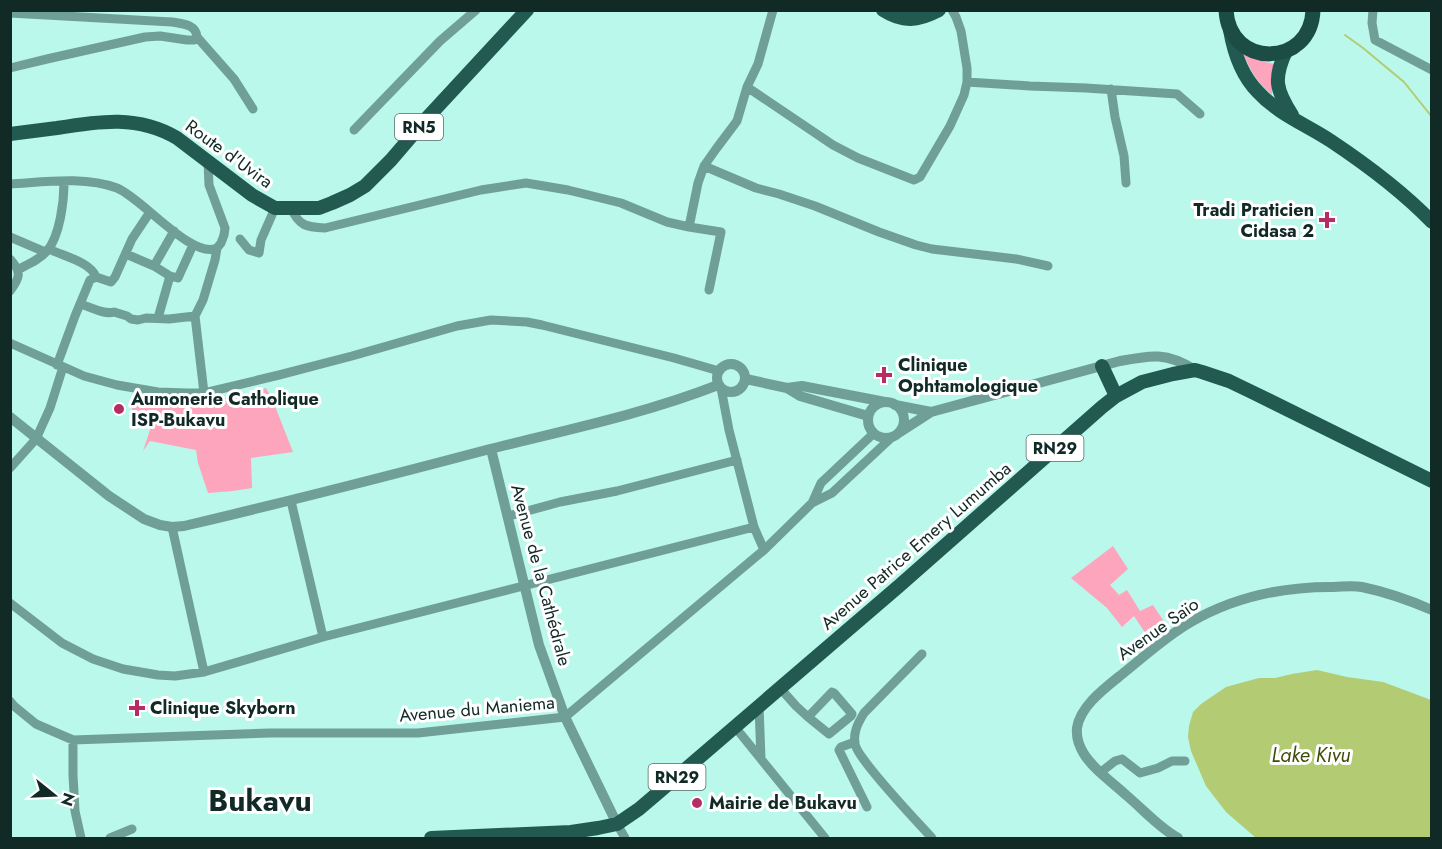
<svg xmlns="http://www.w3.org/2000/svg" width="1442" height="849" font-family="Jost,sans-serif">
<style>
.green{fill:#fda5bd}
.water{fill:#b3cb72}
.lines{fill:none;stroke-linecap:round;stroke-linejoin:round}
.stream{stroke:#b3cb72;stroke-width:2}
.minor{stroke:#6f9f96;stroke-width:9}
.tertiary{stroke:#6f9f96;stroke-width:10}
.primary{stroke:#225a51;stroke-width:14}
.trunk{stroke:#1c4d45;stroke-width:15}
.poi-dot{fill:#b82c64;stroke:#fff;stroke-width:2}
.labels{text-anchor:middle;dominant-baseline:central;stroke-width:6;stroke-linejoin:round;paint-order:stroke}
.shield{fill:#fff;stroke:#586a67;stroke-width:1.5}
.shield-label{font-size:16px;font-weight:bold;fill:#112a26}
.street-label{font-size:18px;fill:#112a26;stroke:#fff}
.poi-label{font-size:18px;font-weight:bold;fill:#112a26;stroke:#fff;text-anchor:start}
.water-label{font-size:20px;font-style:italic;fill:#3f4d0a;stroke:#fff}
.town-label{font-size:30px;font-weight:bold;fill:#112a26;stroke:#fff}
</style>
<rect width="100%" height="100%" fill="#b9f8eb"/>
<path class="green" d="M 1242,51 C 1253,57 1263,63 1276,64 L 1272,80 L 1272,95 C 1255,80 1251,71 1242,51 Z
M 266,388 L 273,401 L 293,452 L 251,458 L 252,488 L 233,491 L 208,493 L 198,463 L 196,450 L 150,441 L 143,451 L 154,418 L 131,412 L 135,401 L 190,403 L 242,395 Z
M 1113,546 L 1128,569 L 1110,585 L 1119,595 L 1127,590 L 1140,611 L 1153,605 L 1171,632 L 1152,643 L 1134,616 L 1122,627 L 1107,608 L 1071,578 Z"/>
<path class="water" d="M 1317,670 L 1347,677 L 1383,682 L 1431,700 L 1431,838 L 1256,838 L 1226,812 L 1206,786 L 1191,751 L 1188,737 L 1189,726 L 1193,712 L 1201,704 L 1226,687 L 1259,678 L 1275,678 L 1292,674 Z"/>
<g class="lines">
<path class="stream" d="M 1345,35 L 1363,48 L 1404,82 L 1432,117"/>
<path class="minor" d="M 1373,10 L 1372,23 L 1375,40 L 1432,70
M 10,13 L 172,22 C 182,24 196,24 197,37 L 194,40 L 187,40 L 160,36 L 145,37 L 47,59 L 10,68
M 197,37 L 234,79 L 253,109
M 967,82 L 1030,86 L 1086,88 L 1177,94 L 1200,114
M 747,87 L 833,145 L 858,158 L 914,180 L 920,177 L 950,126 L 964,95 L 967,82 L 967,68 L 961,31 L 956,17 L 952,10
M 1111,89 L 1115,117 L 1124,156 L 1126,183
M 354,130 L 440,41 L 476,10
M 704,166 L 756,188 L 779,194 L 815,206 L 879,232 L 916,245 L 932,249 L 1016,259 L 1048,266
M 10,184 C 45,182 84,176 117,188 C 142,198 192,260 217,248
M 291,208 C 299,226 306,227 325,228 L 481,190 L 526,183 L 568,190 L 621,203 L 667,222 L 689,227 L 698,183 L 704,166 L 716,149 L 737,121 L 747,87 L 758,64 L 773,10
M 689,227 L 721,232 L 709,290
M 10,237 L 45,252
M 240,239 L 249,250 L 259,253 L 261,240 L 275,208
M 49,249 C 63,256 91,262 96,277
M 126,254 L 154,266 L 174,231
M 10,259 C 22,272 20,278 10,291
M 154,266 L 170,276 L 178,278 L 193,245
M 19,269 C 29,264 39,260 47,251 C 60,236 64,201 64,182
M 80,304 C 91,307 104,315 114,312 L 127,316 L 131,319 L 138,320 L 146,318 L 169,319 L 195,316
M 158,318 L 170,276
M 10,343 L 84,376 L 117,385 L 158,392 L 187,393 L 204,393 L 279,375 L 352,356 L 457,326 L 491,320 L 527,322 L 542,325 L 674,358 L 719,371
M 57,365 L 75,316 L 90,280 L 96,277 L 111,282 L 115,277 L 132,239 L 150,212
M 721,388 L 729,430 L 754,527 L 764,550
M 204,393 L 195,316 L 203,300 L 215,260 L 217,248 L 221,243 L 224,235 L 225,228 L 209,185 L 208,162
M 10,468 L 36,439 L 50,408 L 63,367
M 291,501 L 323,637
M 812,503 L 821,483 L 873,434
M 509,516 L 560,502 L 617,491 L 737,460
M 172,527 L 204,672
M 10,603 L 62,643 L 93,659 L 123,669 L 158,675 L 175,676 L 204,672 L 323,637 L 754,527
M 922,654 L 864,713 C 858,723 853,732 855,744 C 857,752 863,758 867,764 C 887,790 910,814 932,838
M 780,688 L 796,706 L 808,717
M 832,692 L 834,693 L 852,714 L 851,716 L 829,734 L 808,717 Z
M 10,701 L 14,706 L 36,724 L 73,740 L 270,733 L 418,733 L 565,717 L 764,550 L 812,503 L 832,493 L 891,438
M 759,706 L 761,759
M 735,727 L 825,838
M 73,740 L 73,775 L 75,811 L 81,838
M 855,742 L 841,747 L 839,750 L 867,807
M 1101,772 L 1115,761 L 1122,759 L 1140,773 L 1158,768 L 1172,761 L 1185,761
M 617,824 L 625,838
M 110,838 L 132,829"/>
<path class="tertiary" d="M717 378a14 14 0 1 1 28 0a14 14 0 1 1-28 0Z
M 746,379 L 787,388 L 802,386 L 885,402
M 787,388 L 800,396 L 868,416
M868 420a18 18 0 1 1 36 0a18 18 0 1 1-36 0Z
M 895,405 L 931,412
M 10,417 L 109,496 L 144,519 L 160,525 L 172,527 L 184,526 C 286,502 388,476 490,449 C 566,430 644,414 718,385
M 900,432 L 931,412 L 1120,361 C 1151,355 1167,352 1195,370
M 491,449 L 539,645 L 565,717 L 617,824
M 1178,838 C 1158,827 1144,810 1126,795 C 1112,782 1094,770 1084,754 C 1079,746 1076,738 1077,728 C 1080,705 1109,685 1126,671 C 1147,654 1168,635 1191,622 C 1234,597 1281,587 1331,587 C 1341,587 1352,585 1362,587 C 1386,592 1409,600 1432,610"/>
<path class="primary" d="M 883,10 C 903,23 918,21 939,10
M 1230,30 C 1234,53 1241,75 1258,92 C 1278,114 1307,125 1331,141 C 1367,165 1402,191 1432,222
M 1286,51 C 1273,79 1276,90 1292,115
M 10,134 C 26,132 42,130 57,128 C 100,121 138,115 177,138 L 252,195 L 275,208 L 319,208 L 332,203 L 350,195 L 365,186 L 391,160 L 427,118 L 527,10
M 1102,366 L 1116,396
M 431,838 L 571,832 L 598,828 L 617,824 L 639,809 L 659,792 L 899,586 L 1102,407 L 1116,396 L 1142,382 L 1173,374 L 1195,370 L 1202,372 L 1229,381 L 1256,394 L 1432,481"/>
<path class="trunk" d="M 1226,10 C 1229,69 1311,68 1313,10"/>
</g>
<g class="poi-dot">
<path d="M1324 211h6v6h6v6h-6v6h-6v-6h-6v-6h6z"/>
<path d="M881 366h6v6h6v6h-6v6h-6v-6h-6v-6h6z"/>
<circle cx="119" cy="409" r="6"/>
<path d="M134 699h6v6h6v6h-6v6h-6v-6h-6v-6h6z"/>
<circle cx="697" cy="803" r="6"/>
</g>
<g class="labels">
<g class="shield">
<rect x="395" y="114" width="48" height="26" rx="4.5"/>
<rect x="1026.5" y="435" width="57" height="26" rx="4.5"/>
<rect x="648.5" y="764" width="57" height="26" rx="4.5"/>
</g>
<g class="shield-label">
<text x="419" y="127">RN5</text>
<text x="1055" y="448">RN29</text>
<text x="677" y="777">RN29</text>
</g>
<g class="street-label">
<text transform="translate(229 154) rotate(36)">Route d'Uvira</text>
<text transform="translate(916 546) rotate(-41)">Avenue Patrice Emery Lumumba</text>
<text transform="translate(541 575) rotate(75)">Avenue de la Cathédrale</text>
<text transform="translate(1158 629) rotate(-35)">Avenue Saïo</text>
<text transform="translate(477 709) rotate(-5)">Avenue du Maniema</text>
</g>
<g class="poi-label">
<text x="1314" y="210" text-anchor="end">Tradi Praticien<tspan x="1314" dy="21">Cidasa 2</tspan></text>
<text x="898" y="365">Clinique<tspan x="898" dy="21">Ophtamologique</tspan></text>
<text x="131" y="399">Aumonerie Catholique<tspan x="131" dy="21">ISP-Bukavu</tspan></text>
<text x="150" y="708">Clinique Skyborn</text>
<text x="709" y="803">Mairie de Bukavu</text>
</g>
<g class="water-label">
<text x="1311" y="755">Lake Kivu</text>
</g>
<g class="town-label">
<text x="260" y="800">Bukavu</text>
</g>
</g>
<rect width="1442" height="849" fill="none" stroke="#112a26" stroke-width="24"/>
<g transform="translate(54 795) rotate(108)" stroke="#ffffff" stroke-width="4.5" paint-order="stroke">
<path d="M0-4.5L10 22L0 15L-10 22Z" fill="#112a26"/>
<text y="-9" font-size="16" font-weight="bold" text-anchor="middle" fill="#112a26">N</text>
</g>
</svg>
